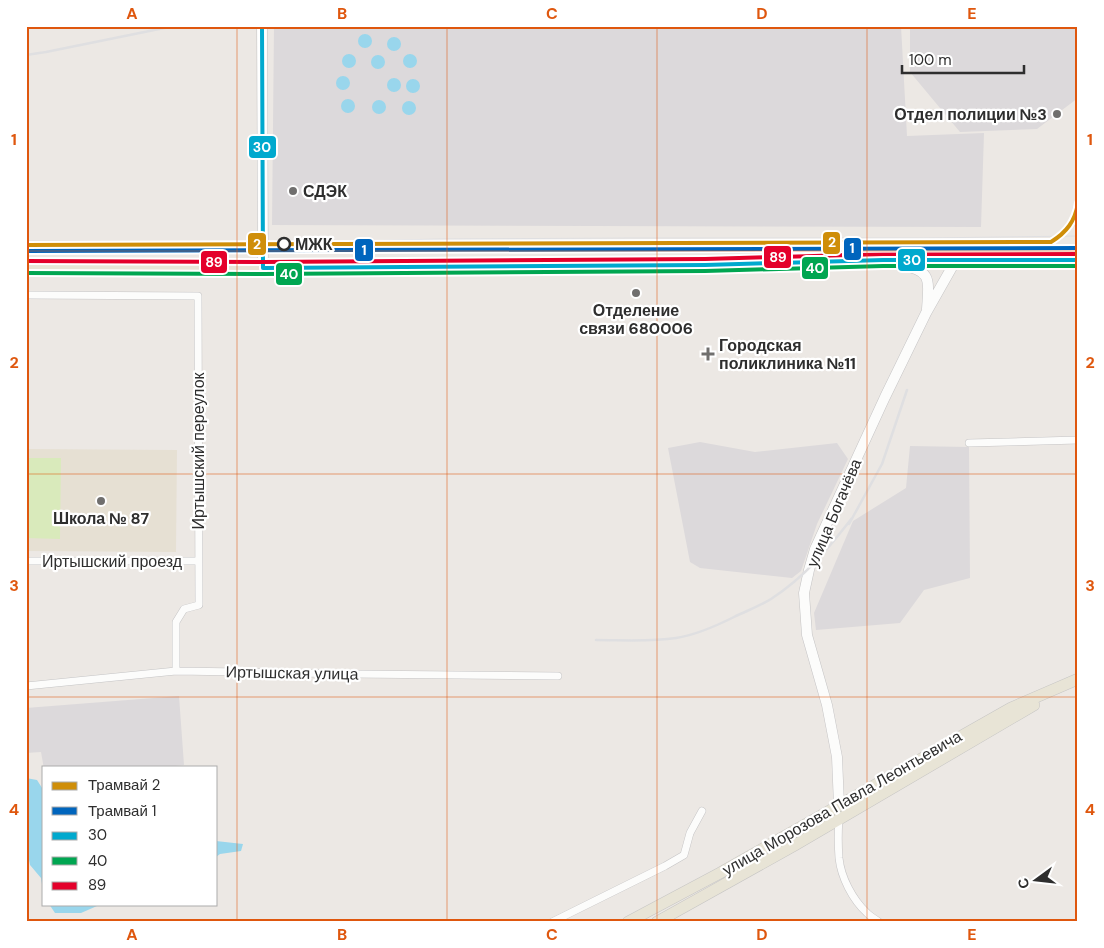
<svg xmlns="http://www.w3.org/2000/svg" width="1104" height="948" font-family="'DM Sans',sans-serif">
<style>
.industrial{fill:#dcd9db}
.education{fill:#e6e0d3}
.pitch{fill:#d9eabb}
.water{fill:#99d6ec}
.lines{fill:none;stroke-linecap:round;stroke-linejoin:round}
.street-casing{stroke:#c5c4c5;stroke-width:8}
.secondary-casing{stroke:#c5c4c5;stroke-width:11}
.primary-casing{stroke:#c6c5c4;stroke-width:12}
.street{stroke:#fcfcfb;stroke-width:7}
.secondary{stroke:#fcfcfb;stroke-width:10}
.primary{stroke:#e8e4d6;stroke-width:11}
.tram{stroke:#dfdfe1;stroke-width:1}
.rail{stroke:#dfdfe1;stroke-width:2.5}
.bus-1-casing{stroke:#fff;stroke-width:8}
.bus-2-casing{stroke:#fff;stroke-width:8}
.bus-3-casing{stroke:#fff;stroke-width:8}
.bus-1{stroke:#00a9ce;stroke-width:4}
.bus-2{stroke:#00a651;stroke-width:4}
.bus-3{stroke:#e4002b;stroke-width:4}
.tram-1-casing{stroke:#fff;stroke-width:8}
.tram-2-casing{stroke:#fff;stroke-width:8}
.tram-1{stroke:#cf8e09;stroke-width:4}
.tram-2{stroke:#0065bd;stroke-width:4}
.grid{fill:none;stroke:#df570e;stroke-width:1;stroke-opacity:0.55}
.poi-dot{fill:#706f6e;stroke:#fff;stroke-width:2}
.stop-dot{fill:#fff;stroke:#2e2e2e;stroke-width:2.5}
.labels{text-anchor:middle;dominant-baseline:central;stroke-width:4.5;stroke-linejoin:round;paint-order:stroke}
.poi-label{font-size:16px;font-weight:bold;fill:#2e2e2e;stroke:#fff;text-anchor:start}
.stop-label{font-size:16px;font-weight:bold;fill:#2e2e2e;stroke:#fff;text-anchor:start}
.street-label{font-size:16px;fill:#2e2e2e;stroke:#fff}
.line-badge{stroke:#fff;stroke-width:2}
.badge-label{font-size:14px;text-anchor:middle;font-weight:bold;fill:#fff}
.neatline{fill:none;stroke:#df570e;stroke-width:2}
.grid-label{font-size:16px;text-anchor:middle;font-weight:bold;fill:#df570e}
</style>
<rect width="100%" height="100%" fill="#ece8e4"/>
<path class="industrial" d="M 274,26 L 901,26 L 907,136 L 984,133 L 981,227 L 272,225 Z
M 910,26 L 1078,26 L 1078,98 L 1037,129 L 960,132 L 910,72 Z
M 700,442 L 755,452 L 837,443 L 848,459 L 817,524 L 801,571 L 792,578 L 700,568 L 690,562 L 668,448 Z
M 910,446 L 969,447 L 970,578 L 924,590 L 900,623 L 816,630 L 814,613 L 853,521 L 906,488 Z
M 179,696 L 184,765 L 167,767 L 44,767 L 44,769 L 41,752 L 26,753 L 26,708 Z"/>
<path class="education" d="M 26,449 L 177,450 L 176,552 L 26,551 Z"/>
<path class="pitch" d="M 26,458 L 61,458 L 60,539 L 26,538 Z"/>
<path class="water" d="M358 41a7 7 0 1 1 14 0a7 7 0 1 1-14 0Z
M387 44a7 7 0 1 1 14 0a7 7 0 1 1-14 0Z
M403 61a7 7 0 1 1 14 0a7 7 0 1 1-14 0Z
M342 61a7 7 0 1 1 14 0a7 7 0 1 1-14 0Z
M371 62a7 7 0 1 1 14 0a7 7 0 1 1-14 0Z
M336 83a7 7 0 1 1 14 0a7 7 0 1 1-14 0Z
M387 85a7 7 0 1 1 14 0a7 7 0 1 1-14 0Z
M406 86a7 7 0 1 1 14 0a7 7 0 1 1-14 0Z
M341 106a7 7 0 1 1 14 0a7 7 0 1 1-14 0Z
M372 107a7 7 0 1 1 14 0a7 7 0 1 1-14 0Z
M402 108a7 7 0 1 1 14 0a7 7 0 1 1-14 0Z
M 26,778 L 37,780 L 44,791 L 44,896 L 41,878 L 30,865 L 26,845 Z
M 216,841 L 243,844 L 241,851 L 220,854 L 216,857 Z
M 49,904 L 104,904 L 97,906 L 81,913 L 55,913 Z"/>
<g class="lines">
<g class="street-casing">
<path id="street" d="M 26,295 L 198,296 L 199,605 L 184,609 L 176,622 L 176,671
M 969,443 L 1078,440
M 26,561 L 198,561
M 26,686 L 176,671 L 351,674 L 558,676
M 839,819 C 838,832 838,845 839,858 C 841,877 852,899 867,913 C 870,916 875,919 879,922
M 552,922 L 665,866 L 684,855 L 690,833 L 702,811"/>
</g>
<g class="secondary-casing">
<path id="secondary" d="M 262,26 L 263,268
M 893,262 C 929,273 930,270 927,309
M 839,805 L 837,757 L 827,705 L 807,635 L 804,593 L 809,570 L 815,549 L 885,397 L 926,313 L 956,260"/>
</g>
<g class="primary-casing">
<path id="primary" d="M 26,267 L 263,268 L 705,265 L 883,260 L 1078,260
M 628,922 L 720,873 L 1011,708 L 1078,679
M 657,922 L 795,845 L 1034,705"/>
</g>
<use href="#street" class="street"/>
<use href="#secondary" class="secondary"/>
<use href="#primary" class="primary"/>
<path class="tram" d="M 1073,208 C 1073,216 1072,225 1078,231
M 26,241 L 279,243 L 440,239 L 627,238 L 923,238 L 1078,236"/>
<path class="rail" d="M 26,55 L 46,52 L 174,26
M 849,524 L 882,464 L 907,390
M 596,640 C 623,640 650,642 676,638 C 696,635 716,626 734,617 C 746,611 760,606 771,599 C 805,577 828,549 852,518"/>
<g class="bus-1-casing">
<path id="bus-1" d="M 262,26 L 263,268
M 263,268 L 705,265 L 883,260 L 1078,260"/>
</g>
<g class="bus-2-casing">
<path id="bus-2" d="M 26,273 L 263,274 L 705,271 L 883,266 L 1078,266"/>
</g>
<g class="bus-3-casing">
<path id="bus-3" d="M 26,261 L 263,262 L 705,259 L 883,254 L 1078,254"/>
</g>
<use href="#bus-1" class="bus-1"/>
<use href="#bus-2" class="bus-2"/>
<use href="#bus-3" class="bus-3"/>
<g class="tram-1-casing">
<path id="tram-1" d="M 26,245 L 1051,242 C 1067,232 1075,221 1078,203"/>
</g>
<g class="tram-2-casing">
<path id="tram-2" d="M 26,251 L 1078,248"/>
</g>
<use href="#tram-1" class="tram-1"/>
<use href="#tram-2" class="tram-2"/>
</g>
<path class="grid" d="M 237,26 L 237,922M 447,26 L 447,922M 657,26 L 657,922M 867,26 L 867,922M 26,251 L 1078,251M 26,474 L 1078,474M 26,697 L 1078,697"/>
<g class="poi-dot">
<circle cx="1057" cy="114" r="5"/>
<circle cx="293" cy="191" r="5"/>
<circle cx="636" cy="293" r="5"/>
<path d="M705.5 346.5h5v5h5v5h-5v5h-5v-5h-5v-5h5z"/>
<circle cx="101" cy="501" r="5"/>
</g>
<circle class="stop-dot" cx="284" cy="244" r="6"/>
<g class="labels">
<g class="poi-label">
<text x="1047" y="114" text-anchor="end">Отдел полиции №3</text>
<text x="303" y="191">СДЭК</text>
<text x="636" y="310" text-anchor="middle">Отделение<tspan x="636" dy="18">связи 680006</tspan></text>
<text x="719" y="345">Городская<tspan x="719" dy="18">поликлиника №11</tspan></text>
<text x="101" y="518" text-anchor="middle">Школа № 87</text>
</g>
<g class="stop-label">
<text x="295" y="244">МЖК</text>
</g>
<g class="street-label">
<text transform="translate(198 451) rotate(-90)">Иртышский переулок</text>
<text transform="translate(834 513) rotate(-67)">улица Богачёва</text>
<text x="112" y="561">Иртышский проезд</text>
<text transform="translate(292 673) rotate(1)">Иртышская улица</text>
<text transform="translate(842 803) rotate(-30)">улица Морозова Павла Леонтьевича</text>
</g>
</g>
<g class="line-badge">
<rect x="248" y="135" width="29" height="24" rx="5" fill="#00a9ce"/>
<rect x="822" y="231" width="19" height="24" rx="5" fill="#cf8e09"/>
<rect x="247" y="232" width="20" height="24" rx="5" fill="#cf8e09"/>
<rect x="843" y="237" width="19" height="24" rx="5" fill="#0065bd"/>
<rect x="354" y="238" width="20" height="24" rx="5" fill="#0065bd"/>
<rect x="763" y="245" width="29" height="24" rx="5" fill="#e4002b"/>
<rect x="897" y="248" width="29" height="24" rx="5" fill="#00a9ce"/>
<rect x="200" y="250" width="28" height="24" rx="5" fill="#e4002b"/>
<rect x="801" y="256" width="28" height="24" rx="5" fill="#00a651"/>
<rect x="275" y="262" width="28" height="24" rx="5" fill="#00a651"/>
</g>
<g class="badge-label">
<text x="262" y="152">30</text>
<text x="832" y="247">2</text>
<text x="257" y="249">2</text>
<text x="852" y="253">1</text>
<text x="364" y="255">1</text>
<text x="778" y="262">89</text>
<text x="912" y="265">30</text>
<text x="214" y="267">89</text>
<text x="815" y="273">40</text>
<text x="289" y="279">40</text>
</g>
<rect width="1104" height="948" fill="none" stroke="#ffffff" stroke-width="55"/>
<rect x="42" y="766" width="175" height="140" fill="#ffffff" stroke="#ababab"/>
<rect x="52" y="782" width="25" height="8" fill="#cf8e09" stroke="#ababab"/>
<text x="88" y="790" font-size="15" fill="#2e2e2e">Трамвай 2</text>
<rect x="52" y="807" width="25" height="8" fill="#0065bd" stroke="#ababab"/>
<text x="88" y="816" font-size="15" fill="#2e2e2e">Трамвай 1</text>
<rect x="52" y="832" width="25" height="8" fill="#00a9ce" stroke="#ababab"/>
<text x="88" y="840" font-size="15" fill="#2e2e2e">30</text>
<rect x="52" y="857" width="25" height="8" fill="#00a651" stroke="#ababab"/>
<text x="88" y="866" font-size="15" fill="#2e2e2e">40</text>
<rect x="52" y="882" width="25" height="8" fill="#e4002b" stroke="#ababab"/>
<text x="88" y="890" font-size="15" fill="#2e2e2e">89</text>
<g transform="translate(1036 880) rotate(255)" stroke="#ffffff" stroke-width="4" paint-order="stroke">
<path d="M0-4L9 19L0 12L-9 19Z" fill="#2e2e2e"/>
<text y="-8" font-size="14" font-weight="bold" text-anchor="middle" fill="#2e2e2e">С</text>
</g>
<path d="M902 65v8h122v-8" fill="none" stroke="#2e2e2e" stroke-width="2.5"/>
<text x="909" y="65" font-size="15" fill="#2e2e2e" stroke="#ffffff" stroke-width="4" paint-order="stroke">100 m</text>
<rect x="28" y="28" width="1048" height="892" class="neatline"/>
<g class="grid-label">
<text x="132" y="19">A</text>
<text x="342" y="19">B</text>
<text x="552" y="19">C</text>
<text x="762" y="19">D</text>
<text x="972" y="19">E</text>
<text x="14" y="145">1</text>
<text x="1090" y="145">1</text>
<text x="14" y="368">2</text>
<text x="1090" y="368">2</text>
<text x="14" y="591">3</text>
<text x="1090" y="591">3</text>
<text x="14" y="815">4</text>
<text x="1090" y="815">4</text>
<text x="132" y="940">A</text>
<text x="342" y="940">B</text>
<text x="552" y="940">C</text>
<text x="762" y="940">D</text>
<text x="972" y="940">E</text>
</g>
</svg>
